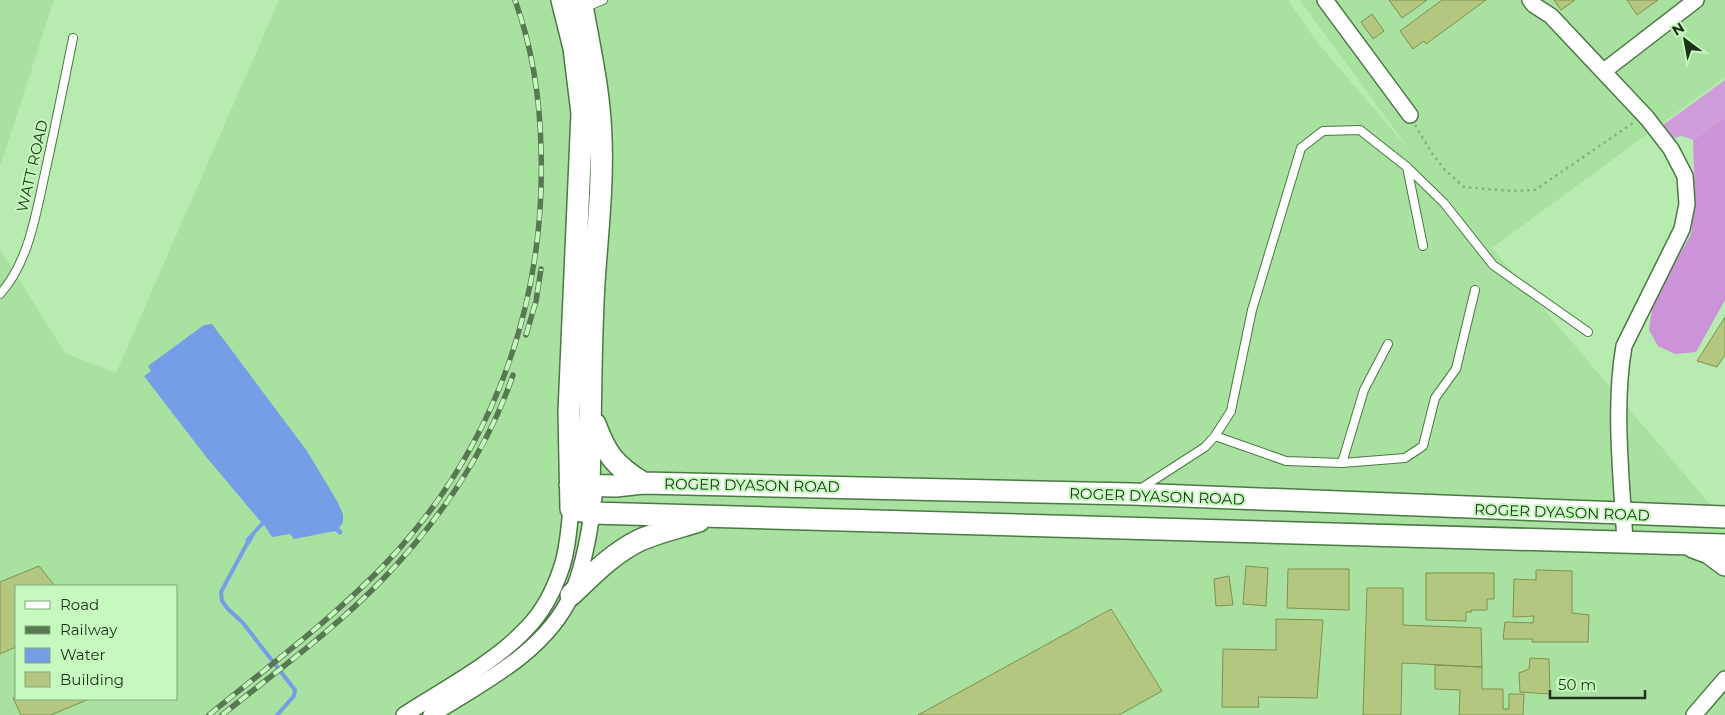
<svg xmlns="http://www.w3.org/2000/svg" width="1725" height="715" font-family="Montserrat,sans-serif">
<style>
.built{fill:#a9e1a0;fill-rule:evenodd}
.green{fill:#cf9dd9}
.forest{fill:#cd93d8}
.water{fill:#759ee6}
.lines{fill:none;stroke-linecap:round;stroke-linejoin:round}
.stream{stroke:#759ee6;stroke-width:4}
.building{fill:#b4c781;stroke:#80924d}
.service-casing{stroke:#4a7943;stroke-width:10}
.minor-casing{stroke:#4a7943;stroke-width:18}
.secondary-casing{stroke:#4a7943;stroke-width:24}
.path{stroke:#88b181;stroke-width:2.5;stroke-dasharray:2.5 4;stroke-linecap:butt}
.service{stroke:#fff;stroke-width:8}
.minor{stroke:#fff;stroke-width:15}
.secondary{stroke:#fff;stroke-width:21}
.rail-casing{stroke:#587853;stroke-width:5.5}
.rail{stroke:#c5f9bd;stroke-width:4;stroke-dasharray:11;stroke-linecap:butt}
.labels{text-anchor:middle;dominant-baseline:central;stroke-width:4;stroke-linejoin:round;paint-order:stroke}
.street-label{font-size:15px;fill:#1e321b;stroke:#c5f9bd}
</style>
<rect width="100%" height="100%" fill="#b8ebb0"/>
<path class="built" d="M 0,0 L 54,0 L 0,167 Z
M 279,0 L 1288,0 L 1317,42 L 1411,152 L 1300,0 L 1725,0 L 1725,77 L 1492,248 L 1725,522 L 1725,715 L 0,715 L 0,249 L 65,353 L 116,373 ZM 16,586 L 176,586 L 176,699 L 16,699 Z"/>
<path class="green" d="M 1725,80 L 1725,118 L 1693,140 L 1682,136 L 1673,138 L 1663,125 Z"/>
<path class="forest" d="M 1725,118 L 1725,300 L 1696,352 L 1675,354 L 1658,346 L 1649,330 L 1653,302 L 1691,234 L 1695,196 L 1693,140 Z"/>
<path class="water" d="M 212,324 L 307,451 L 337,501 L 343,514 L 343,522 L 339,528 L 343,532 L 340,535 L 335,531 L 294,539 L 290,534 L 272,537 L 264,525 L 256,533 L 250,544 L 245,540 L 261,522 L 207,458 L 144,376 L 151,371 L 148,366 L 204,325 Z"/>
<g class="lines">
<path class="stream" d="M 249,540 L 221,592 L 222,601 L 228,609 L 243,623 L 295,690 L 294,696 L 277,715"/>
</g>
<path class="building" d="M 1389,0 L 1427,0 L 1402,18 Z
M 1442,0 L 1486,0 L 1426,44 L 1424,41 L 1413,49 L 1400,31 Z
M 1554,0 L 1575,0 L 1561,10 Z
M 1627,0 L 1658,0 L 1637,15 Z
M 1372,14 L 1384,31 L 1373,39 L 1361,22 Z
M 1725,317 L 1725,355 L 1717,367 L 1697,361 Z
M 39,566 L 55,586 L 16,586 L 16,647 L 0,654 L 0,582 Z
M 1246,566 L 1268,568 L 1266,606 L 1243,604 Z
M 1288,569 L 1349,569 L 1349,610 L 1287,608 Z
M 1536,570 L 1572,571 L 1572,613 L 1589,615 L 1588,642 L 1532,642 L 1533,639 L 1503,639 L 1505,622 L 1533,623 L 1534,616 L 1513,617 L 1514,579 L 1536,580 Z
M 1426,573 L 1494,573 L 1494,599 L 1487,599 L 1487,610 L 1471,610 L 1472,612 L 1466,612 L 1466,621 L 1426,620 Z
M 1229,576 L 1233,605 L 1216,606 L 1214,579 Z
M 1367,588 L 1403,588 L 1403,625 L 1481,628 L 1482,667 L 1402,663 L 1401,715 L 1363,715 Z
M 1111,609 L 1162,691 L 1119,715 L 918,715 Z
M 1276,619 L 1323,620 L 1317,698 L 1258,697 L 1259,707 L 1222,707 L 1223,649 L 1276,650 Z
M 1530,658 L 1549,659 L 1550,694 L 1520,692 L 1519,673 L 1529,669 Z
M 1435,665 L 1482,667 L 1482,689 L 1503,689 L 1503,709 L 1509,709 L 1509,694 L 1524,694 L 1523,715 L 1459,715 L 1460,690 L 1435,689 Z
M 16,697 L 16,699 L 89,699 L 51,715 L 21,715 L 13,698 Z"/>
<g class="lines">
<g class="service-casing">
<path id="service" d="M 584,8 L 603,0
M 1407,167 L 1423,246
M 0,294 C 29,262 36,213 45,173 C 55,128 64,83 73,38
M 1215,436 L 1286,461 L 1342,463 L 1364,390 L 1388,344
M 1342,463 L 1405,458 L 1423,446 L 1435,398 L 1456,369 L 1475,290
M 1140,489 L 1205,447 L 1215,436 L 1231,411 L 1252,310 L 1301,148 L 1323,131 L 1360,130 L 1407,167 L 1444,203 L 1493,265 L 1588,332"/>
</g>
<g class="minor-casing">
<path id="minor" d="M 1325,0 L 1410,115
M 1530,0 L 1534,5 L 1551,16 L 1647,118 L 1671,149 L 1685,176 L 1687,204 L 1682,229 L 1624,346 C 1613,408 1622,480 1625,543
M 1604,71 L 1696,0
M 404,715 C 444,689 494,663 526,629 C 543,612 555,588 562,566 C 568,548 569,527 571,509
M 431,715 C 482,683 546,652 572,594 C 583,568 588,541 592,513
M 1694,715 L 1725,679"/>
</g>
<g class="secondary-casing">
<path id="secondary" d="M 562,0 L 574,48 L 582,113 L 569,412 L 571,509 L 592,513 L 1725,545
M 581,0 C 589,46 600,92 601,139 C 603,187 597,236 594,283 C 590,350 591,418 589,485 L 591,498
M 595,424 C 606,454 615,466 643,483
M 570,485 L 616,486 L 643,483 L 1132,494 L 1725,517
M 1693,547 L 1709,553 L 1725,565
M 571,595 C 592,575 613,553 640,540 C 659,532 680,527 699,521"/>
</g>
<path class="path" d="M 1415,125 L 1433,155 L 1445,170 L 1464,187 L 1513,191 L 1535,190 L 1633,123"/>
<use href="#service" class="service"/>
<use href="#minor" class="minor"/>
<use href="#secondary" class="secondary"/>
<g class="rail-casing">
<path id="rail" d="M 526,335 L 536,301 L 541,269
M 209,715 C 270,665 334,618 388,561 C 494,448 546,303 541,149 C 540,99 532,47 515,0
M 222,715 C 277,671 335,629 384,578 C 439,521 487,451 513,375"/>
</g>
<use href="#rail" class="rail"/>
</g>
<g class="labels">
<g class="street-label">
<text transform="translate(32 166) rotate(-77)">WATT ROAD</text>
<text transform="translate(752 485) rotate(1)">ROGER DYASON ROAD</text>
<text transform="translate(1157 496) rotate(2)">ROGER DYASON ROAD</text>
<text transform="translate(1562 512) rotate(2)">ROGER DYASON ROAD</text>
</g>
</g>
<rect x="15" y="585" width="162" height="115" fill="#c5f9bd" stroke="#82a97c"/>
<rect x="25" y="601" width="25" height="8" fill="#ffffff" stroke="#82a97c"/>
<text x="60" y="610" font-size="15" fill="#1e321b">Road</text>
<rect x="25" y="626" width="25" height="8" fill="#587853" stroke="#82a97c"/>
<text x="60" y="635" font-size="15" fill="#1e321b">Railway</text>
<rect x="25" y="648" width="25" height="15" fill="#759ee6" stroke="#82a97c"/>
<text x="60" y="660" font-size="15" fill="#1e321b">Water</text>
<rect x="25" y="672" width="25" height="15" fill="#b4c781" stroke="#82a97c"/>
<text x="60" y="685" font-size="15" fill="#1e321b">Building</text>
<g transform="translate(1685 40) rotate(328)" stroke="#c5f9bd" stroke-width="4" paint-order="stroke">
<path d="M0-4L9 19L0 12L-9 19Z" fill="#1e321b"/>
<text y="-8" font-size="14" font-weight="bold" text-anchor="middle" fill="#1e321b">N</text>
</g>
<path d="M1550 690v8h95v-8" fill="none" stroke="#1e321b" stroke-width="2.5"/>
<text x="1558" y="690" font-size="15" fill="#1e321b" stroke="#c5f9bd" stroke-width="4" paint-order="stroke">50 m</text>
</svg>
